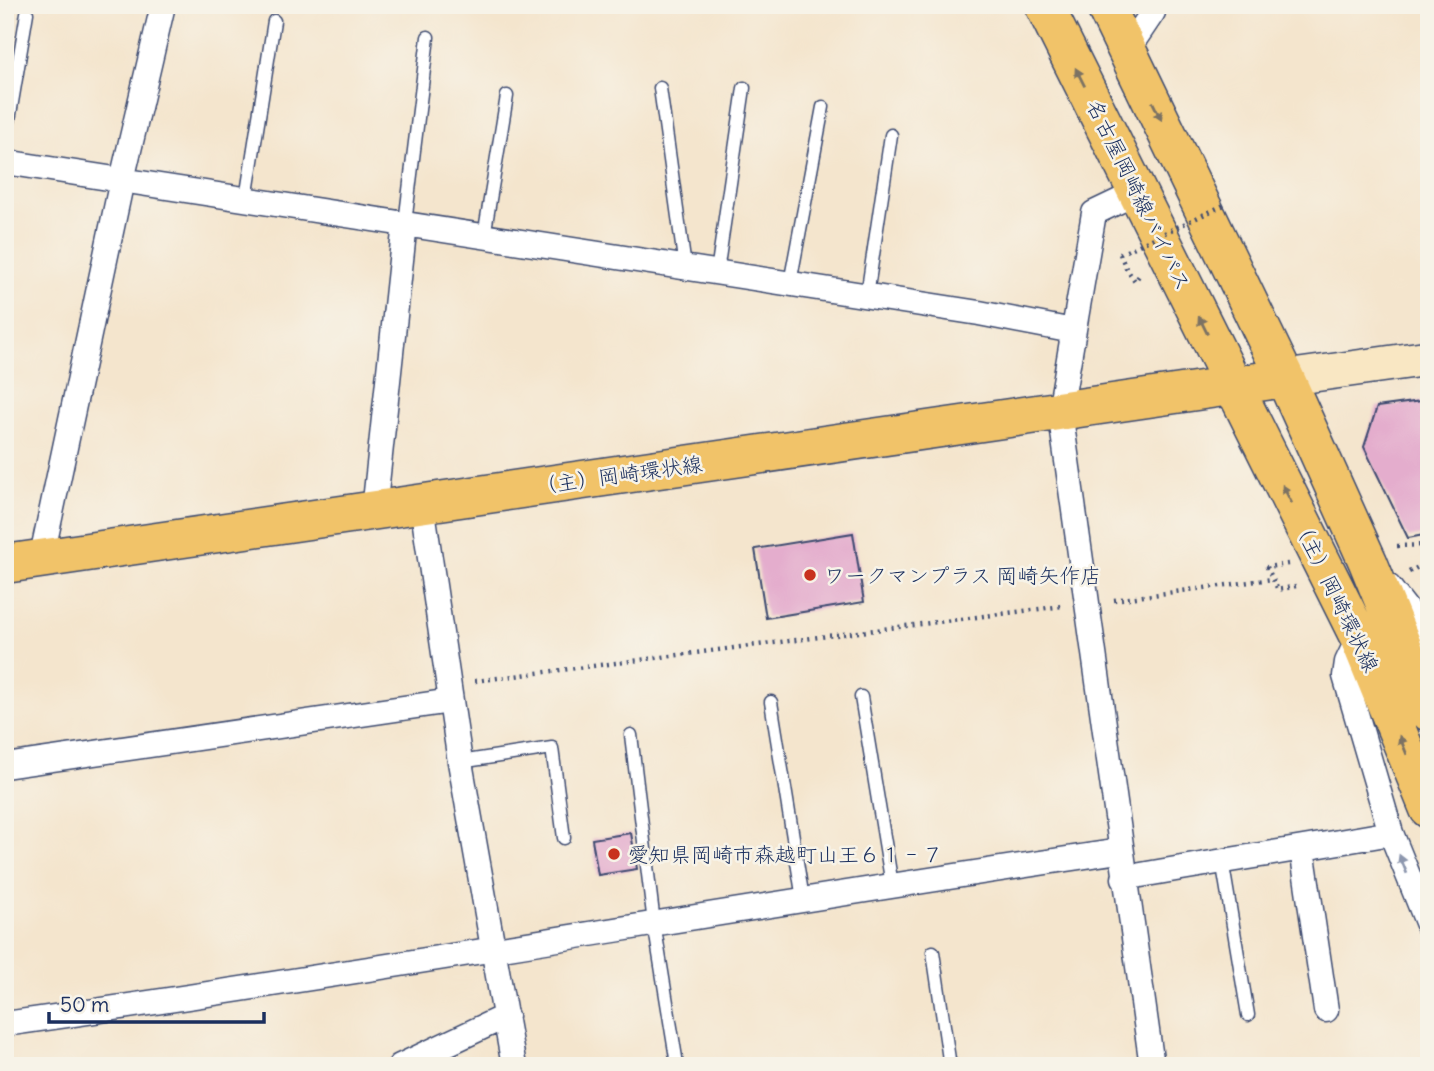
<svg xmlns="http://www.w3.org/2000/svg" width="1434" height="1071" font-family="Delius,'Klee One',sans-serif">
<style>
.building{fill:#e4adcd}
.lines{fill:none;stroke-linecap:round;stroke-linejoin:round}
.lane-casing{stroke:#3c4a6f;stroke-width:15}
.street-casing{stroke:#3c4a6f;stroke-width:27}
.secondary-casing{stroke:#3c4a6f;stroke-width:38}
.primary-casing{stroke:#3c4a6f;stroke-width:41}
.path{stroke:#3c4a6f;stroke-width:4.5;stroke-dasharray:2 5;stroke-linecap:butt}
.lane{stroke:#fff;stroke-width:12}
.street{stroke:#fff;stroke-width:24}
.secondary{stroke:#f9e7c3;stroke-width:35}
.primary{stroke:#f1c369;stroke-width:38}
.path-bridge{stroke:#3c4a6f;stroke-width:4.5;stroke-dasharray:2 5;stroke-linecap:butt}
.oneway{fill:#7b7263}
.oneway2{fill:#8d97ae}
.poi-dot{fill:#c8321e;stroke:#f7f3e8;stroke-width:2.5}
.labels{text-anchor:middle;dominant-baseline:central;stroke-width:5;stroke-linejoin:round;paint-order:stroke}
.street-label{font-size:21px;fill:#1b2f5e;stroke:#f7f3e8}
.poi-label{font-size:21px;fill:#1b2f5e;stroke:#f7f3e8;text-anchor:start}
</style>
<rect width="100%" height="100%" fill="#f7f3e8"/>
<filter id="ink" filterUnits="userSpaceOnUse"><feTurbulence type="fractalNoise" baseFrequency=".0143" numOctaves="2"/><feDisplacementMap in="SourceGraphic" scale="14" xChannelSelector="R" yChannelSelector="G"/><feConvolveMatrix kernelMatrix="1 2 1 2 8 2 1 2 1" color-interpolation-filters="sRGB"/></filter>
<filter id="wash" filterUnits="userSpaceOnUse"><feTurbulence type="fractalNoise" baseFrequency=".00686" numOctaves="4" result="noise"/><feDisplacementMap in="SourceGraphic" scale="28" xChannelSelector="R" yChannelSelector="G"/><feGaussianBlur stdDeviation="1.57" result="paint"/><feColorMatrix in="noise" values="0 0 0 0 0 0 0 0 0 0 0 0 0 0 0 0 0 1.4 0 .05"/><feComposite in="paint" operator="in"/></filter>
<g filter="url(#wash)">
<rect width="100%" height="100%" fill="#f4e5cd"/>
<g id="blocks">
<path class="building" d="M 1429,400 L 1429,534 L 1408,538 L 1364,447 L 1377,407 Z
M 853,533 L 864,602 L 766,618 L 755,549 Z
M 631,833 L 637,869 L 598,875 L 592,839 Z"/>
</g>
</g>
<g filter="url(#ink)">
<use href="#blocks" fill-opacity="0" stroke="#3c4a6f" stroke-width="2"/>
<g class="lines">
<g class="lane-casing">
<path id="lane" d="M 660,88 L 685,267
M 5,144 L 27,13
M 246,199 L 274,21
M 405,223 L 428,37
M 484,236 L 507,96
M 717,272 L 744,88
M 790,283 L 823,107
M 867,295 L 891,135
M 861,697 L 892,885
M 771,702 L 803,899
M 631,735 L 654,923 L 677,1064
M 460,762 L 552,748 L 564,838
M 1222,860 L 1248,1015
M 933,952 L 950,1066"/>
</g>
<g class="street-casing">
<path id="street" d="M 1128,49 L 1153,12 L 1154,5
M 5,162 L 979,313 L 1073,331
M 1138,192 L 1094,213 L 1060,411 L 1152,1066
M 422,504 L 460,762 L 514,1066
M 374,511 L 405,223
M 41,560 L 122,180 L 163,5
M 1389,587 L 1410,614 L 1429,649
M 1359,637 L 1347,662 L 1345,676 L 1391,833 L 1429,927
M 5,766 L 451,701
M 1302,849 L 1326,1010
M 1124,878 C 1213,862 1302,849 1391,833
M 5,1024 C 378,971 748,906 1120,851
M 400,1066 L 506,1016"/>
</g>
<g class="secondary-casing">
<path id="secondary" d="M 1285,378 L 1429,358"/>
</g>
<g class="primary-casing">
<path id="primary" d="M 1044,5 L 1359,637 L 1429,809
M 1105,5 L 1285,378 L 1368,562 L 1429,712
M 5,564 L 1285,378"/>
</g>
<path class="path" d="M 1120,254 L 1126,268 L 1135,281 L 1141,273
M 1397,546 L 1424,545 L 1429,558
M 1288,564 L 1267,567 L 1278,590 L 1296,586
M 1409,572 L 1429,561
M 1114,600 L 1272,579
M 475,681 L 1063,606"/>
<use href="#lane" class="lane"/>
<use href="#street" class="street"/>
<use href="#secondary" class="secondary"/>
<use href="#primary" class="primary"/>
<path class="path-bridge" d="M 1120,254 L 1224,205"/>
</g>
<defs><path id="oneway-solid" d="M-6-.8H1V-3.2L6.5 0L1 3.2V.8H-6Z" transform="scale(1.75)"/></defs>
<g class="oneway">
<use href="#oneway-solid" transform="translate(1080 77) rotate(-117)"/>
<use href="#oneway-solid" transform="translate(1157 111) rotate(64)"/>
<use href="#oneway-solid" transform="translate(1203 325) rotate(-116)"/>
<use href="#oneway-solid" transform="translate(1287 494) rotate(-117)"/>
<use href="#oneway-solid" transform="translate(1403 745) rotate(-112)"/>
</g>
<use class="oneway2" href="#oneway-solid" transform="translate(1403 864) rotate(-112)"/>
</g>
<g class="poi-dot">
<circle cx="810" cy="575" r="7"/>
<circle cx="614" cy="854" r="7"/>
</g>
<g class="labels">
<g class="street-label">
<text transform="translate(1139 195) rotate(64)">名古屋岡崎線バイパス</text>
<text transform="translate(619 475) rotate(-8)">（主）岡崎環状線</text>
<text transform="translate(1336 595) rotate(64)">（主）岡崎環状線</text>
</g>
<g class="poi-label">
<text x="824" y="575">ワークマンプラス 岡崎矢作店</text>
<text x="628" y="854">愛知県岡崎市森越町山王６１‐７</text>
</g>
</g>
<rect width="1434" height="1071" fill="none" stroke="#f7f3e8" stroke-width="28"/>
<path d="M49 1012v10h215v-10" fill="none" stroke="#1b2f5e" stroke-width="3.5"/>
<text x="60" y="1012" font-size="21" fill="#1b2f5e" stroke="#f7f3e8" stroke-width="5" paint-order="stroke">50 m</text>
</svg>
